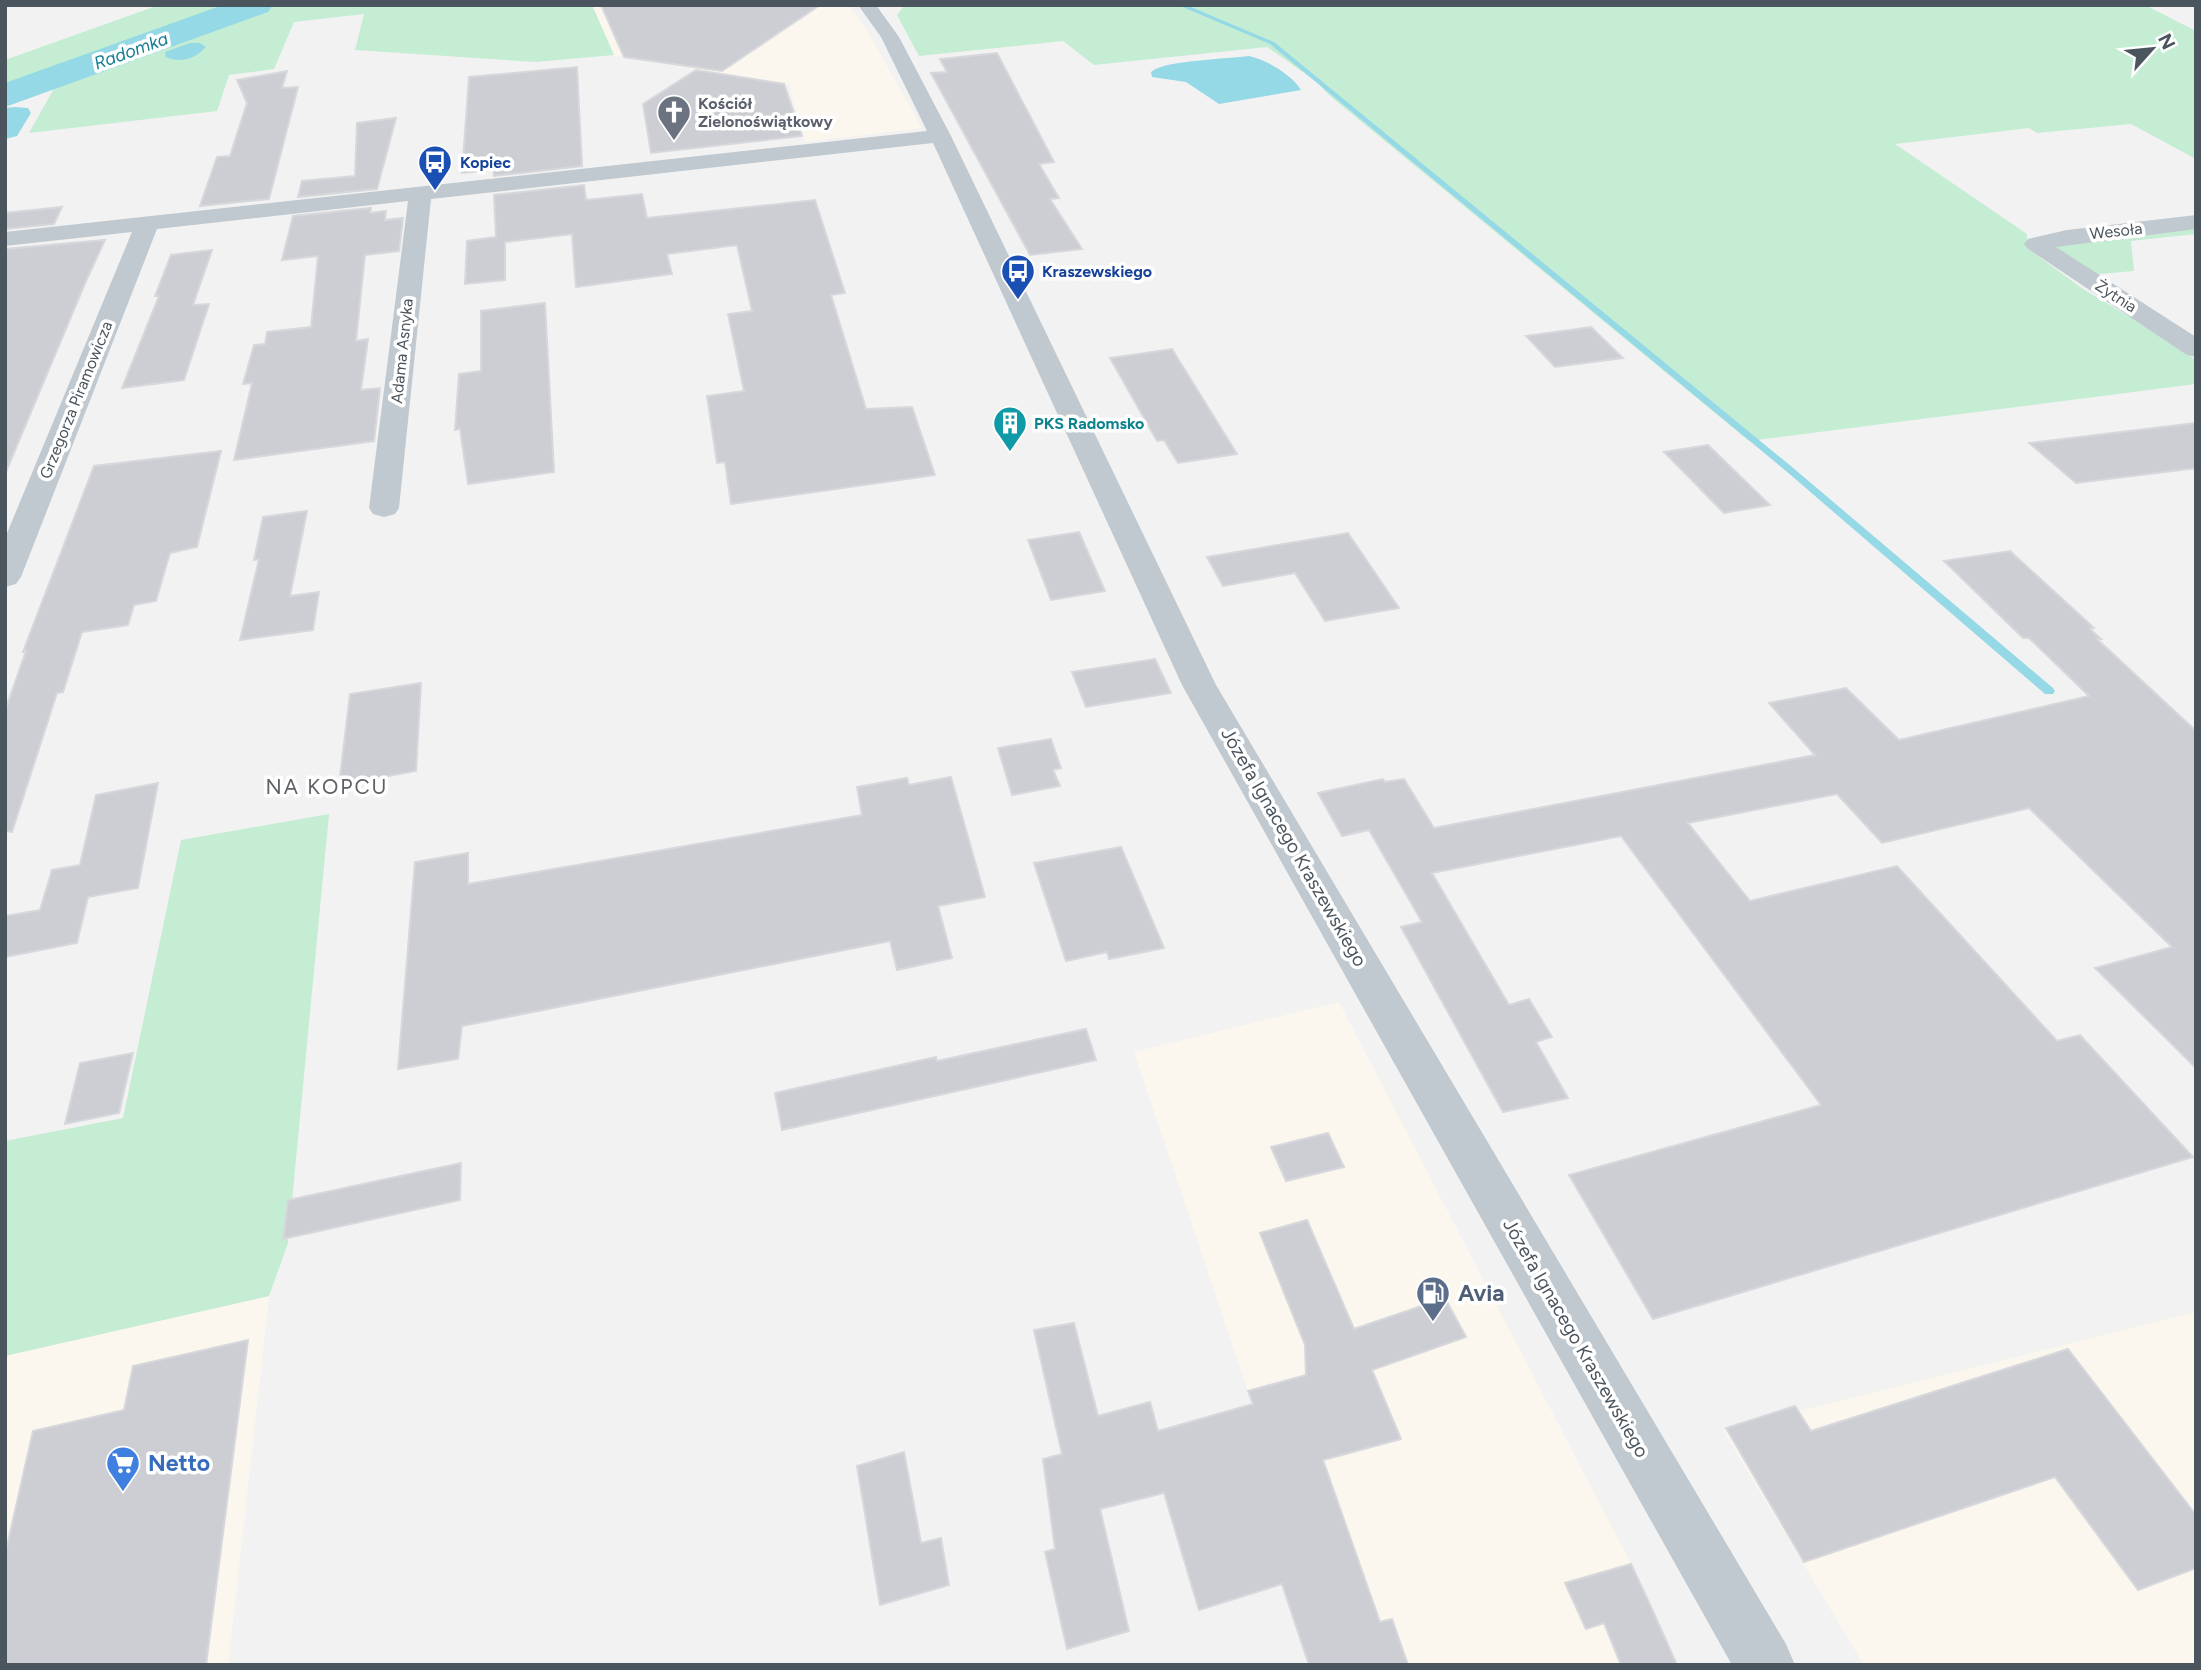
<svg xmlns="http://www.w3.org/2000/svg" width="2201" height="1670" font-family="Figtree,sans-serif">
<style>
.commercial{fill:#fbf7ee}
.green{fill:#c4edd3}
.water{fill:#95d8e6}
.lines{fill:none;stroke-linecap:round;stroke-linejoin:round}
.stream{fill:#95d8e6;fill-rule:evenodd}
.river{fill:#95d8e6;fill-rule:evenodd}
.building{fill:#ccced3;stroke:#d6d8dc;stroke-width:2}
.minor{fill:#c0c9cf;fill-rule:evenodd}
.labels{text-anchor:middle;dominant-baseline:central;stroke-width:7;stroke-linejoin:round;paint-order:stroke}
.far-worship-label{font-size:16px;font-weight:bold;fill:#5b616d;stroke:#fff;text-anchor:start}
.far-transit-label{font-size:16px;font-weight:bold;fill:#164399;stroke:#fff;text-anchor:start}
.far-street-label{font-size:16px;fill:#4a555e;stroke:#fff}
.far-culture-label{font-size:16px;font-weight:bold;fill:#0d838f;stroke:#fff;text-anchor:start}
.far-water-label{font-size:18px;font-style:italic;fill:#167e95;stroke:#fff}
.street-label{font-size:19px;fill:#4a555e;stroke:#fff}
.neighbourhood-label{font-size:21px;letter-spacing:2px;fill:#5e6266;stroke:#fff}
.near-service-label{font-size:23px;font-weight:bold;fill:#4e5e75;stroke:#fff;text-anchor:start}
.near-shop-label{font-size:23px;font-weight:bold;fill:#366cbe;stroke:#fff;text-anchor:start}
</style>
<rect width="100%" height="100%" fill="#f3f2f2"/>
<path class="commercial" d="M 592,5 L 848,5 L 865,27 L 922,128 L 805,142 L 789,85 L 614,55 Z
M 1339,1002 L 1631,1564 L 1677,1665 L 1345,1665 L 1248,1391 L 1134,1052 Z
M 269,1296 L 228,1665 L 5,1665 L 5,1356 Z
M 2196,1312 L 2196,1665 L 1864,1665 L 1723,1430 Z"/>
<path class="green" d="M 159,5 L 592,5 L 614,55 L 536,62 L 355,50 L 364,14 L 294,22 L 274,69 L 229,75 L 217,111 L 29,133 L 57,83 L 5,103 L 5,60 Z
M 905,5 L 2145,5 L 2196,31 L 2196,159 L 2131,124 L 2037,133 L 2029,128 L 1895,144 L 2027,234 L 2027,248 L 2083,289 L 2180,347 L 2196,361 L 2196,384 L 1749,441 L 1329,95 L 1317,82 L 1267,47 L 1094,65 L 1063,41 L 919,56 L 897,15 Z
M 2196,228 L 2196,234 L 2131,241 L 2134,271 L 2088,275 L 2052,249 L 2065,242 Z
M 329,814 L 288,1243 L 269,1296 L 5,1356 L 5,1141 L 123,1118 L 181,840 Z"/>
<path class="water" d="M 190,43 L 200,43 L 206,47 C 196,58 181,64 166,57 L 165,52 Z
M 1249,56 C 1267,60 1292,75 1301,90 L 1219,104 L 1186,82 L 1152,77 L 1151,72 C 1164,60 1229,59 1249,56 Z
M 15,107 L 28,108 L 31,113 L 17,136 L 5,139 L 5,108 Z"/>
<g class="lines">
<path class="stream" d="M 1178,5 L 1186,5 L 1274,42 L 1792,467 L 2053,688 L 2055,691 L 2053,694 L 2045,694 L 1786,471 L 1270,44 Z"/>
<path class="river" d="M 223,5 L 273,5 L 268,12 L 5,107 L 5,83 Z"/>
</g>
<path class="building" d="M 601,5 L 820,5 L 722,71 L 624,57 Z
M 997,53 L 1054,162 L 1039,164 L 1059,198 L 1050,199 L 1082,249 L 1030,255 L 931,73 L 947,72 L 940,59 Z
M 577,67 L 582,166 L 494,176 L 493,170 L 462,173 L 469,77 Z
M 696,70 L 784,84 L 802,136 L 651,153 L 643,104 Z
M 287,71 L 282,88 L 298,87 L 269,199 L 200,206 L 217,157 L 230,156 L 247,103 L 237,80 Z
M 396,118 L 377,189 L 298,197 L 302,181 L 355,176 L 357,123 Z
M 584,185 L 586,200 L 642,194 L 647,218 L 815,200 L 845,293 L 831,295 L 866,409 L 912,407 L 935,475 L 731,504 L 725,462 L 717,463 L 707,396 L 744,391 L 728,314 L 752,311 L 737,245 L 667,254 L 672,274 L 576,287 L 572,234 L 505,242 L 505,280 L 465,284 L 467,241 L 496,237 L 494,195 Z
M 62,207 L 54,224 L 5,229 L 5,213 Z
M 371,208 L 370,213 L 386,211 L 385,220 L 403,218 L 399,251 L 365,255 L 356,341 L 368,339 L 361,390 L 380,388 L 374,441 L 234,460 L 252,383 L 243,384 L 254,345 L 265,344 L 267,332 L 311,327 L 318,256 L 282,260 L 293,216 Z
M 105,240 L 86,281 L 5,474 L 5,249 Z
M 212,250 L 193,305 L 209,304 L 184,380 L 122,388 L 159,296 L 155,296 L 171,255 Z
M 545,303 L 554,472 L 468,484 L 460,429 L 455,430 L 459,374 L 481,371 L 481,311 Z
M 1591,327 L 1623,358 L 1555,367 L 1526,336 Z
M 1172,349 L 1237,454 L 1178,463 L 1164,440 L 1157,441 L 1110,358 Z
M 2196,423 L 2196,468 L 2076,483 L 2029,443 Z
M 1708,445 L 1770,505 L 1724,513 L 1664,452 Z
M 221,451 L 197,547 L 170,553 L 156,601 L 134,605 L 128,625 L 82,632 L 63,692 L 57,693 L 12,832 L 5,831 L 5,711 L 26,651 L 23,652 L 94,466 Z
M 307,511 L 290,596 L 319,592 L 313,630 L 240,640 L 259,559 L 254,560 L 263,517 Z
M 1079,532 L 1105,591 L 1051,600 L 1028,540 Z
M 1348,533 L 1399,608 L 1325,621 L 1295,573 L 1223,586 L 1207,557 Z
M 2010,551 L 2094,628 L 2090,629 L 2101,639 L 2097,639 L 2196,731 L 2196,1068 L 2095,968 L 2172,947 L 2029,808 L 1882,843 L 1837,794 L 1688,823 L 1750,901 L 1897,866 L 2057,1041 L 2080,1035 L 2193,1157 L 1653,1319 L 1569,1175 L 1821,1105 L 1621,836 L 1432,873 L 1509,1005 L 1529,999 L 1552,1037 L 1536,1042 L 1568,1098 L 1503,1112 L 1401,927 L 1422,922 L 1369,830 L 1342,836 L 1318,793 L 1383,779 L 1385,782 L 1404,779 L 1434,828 L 1815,755 L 1769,703 L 1846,688 L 1899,740 L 2089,696 L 2029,638 L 2023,638 L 1944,561 Z
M 1155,659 L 1171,693 L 1086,707 L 1072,672 Z
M 421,683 L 416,771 L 339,785 L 350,694 Z
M 1051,739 L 1061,768 L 1053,770 L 1060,786 L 1012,795 L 998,748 Z
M 951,777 L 985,897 L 938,906 L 952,958 L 897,970 L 890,941 L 462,1026 L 458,1059 L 398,1069 L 415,862 L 468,853 L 468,884 L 862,815 L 857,787 L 907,778 L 909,785 Z
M 158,783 L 138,888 L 88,897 L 77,943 L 5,957 L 5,916 L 40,910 L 52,870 L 80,865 L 96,795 Z
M 1121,847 L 1164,948 L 1109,959 L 1107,952 L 1066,961 L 1034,863 Z
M 1086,1029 L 1096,1060 L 782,1130 L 775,1093 L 936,1057 L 937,1061 Z
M 133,1053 L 119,1113 L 65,1124 L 80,1063 Z
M 1328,1133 L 1344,1167 L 1286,1181 L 1271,1147 Z
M 461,1163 L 460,1200 L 283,1239 L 288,1200 Z
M 1307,1220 L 1354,1329 L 1445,1298 L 1466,1337 L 1372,1370 L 1401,1439 L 1323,1460 L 1380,1622 L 1392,1619 L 1408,1665 L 1309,1665 L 1282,1584 L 1199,1610 L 1164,1493 L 1100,1509 L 1129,1631 L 1067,1649 L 1045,1552 L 1055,1549 L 1043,1459 L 1062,1454 L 1034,1330 L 1074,1323 L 1098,1416 L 1150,1402 L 1158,1431 L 1253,1404 L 1248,1391 L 1306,1375 L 1305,1345 L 1260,1233 Z
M 248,1340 L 206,1665 L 5,1665 L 5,1555 L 33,1431 L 124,1410 L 133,1366 Z
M 2068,1349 L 2196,1515 L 2196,1568 L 2138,1590 L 2055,1477 L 1804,1562 L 1726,1428 L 1795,1406 L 1811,1431 Z
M 904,1452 L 921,1543 L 941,1538 L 949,1585 L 880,1605 L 857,1466 Z
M 1631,1564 L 1652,1609 L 1677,1665 L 1621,1665 L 1604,1623 L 1586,1629 L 1565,1583 Z"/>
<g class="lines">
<path class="minor" d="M 858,5 L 876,5 L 899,37 L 951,136 L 1216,685 L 1786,1644 L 1795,1665 L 1732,1665 L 1182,685 L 933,143 L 431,199 L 399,508 L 395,514 L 384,517 L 373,514 L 369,508 L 408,201 L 157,229 L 21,577 L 16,584 L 5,587 L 5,538 L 132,232 L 5,246 L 5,232 L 927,131 L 881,37 Z
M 2196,215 L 2196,229 L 2056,247 L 2196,337 L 2196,357 L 2187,355 L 2028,249 L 2024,244 L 2028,239 L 2067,230 Z"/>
</g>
<defs>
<g id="church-pin" transform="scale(1.75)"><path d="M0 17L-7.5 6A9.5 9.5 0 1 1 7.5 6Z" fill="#6b7280" stroke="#fff"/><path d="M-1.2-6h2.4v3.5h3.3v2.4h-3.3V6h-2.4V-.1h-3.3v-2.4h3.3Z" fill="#fff"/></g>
<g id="bus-pin" transform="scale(1.75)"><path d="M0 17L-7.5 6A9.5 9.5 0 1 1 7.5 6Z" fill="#1a4fb4" stroke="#fff"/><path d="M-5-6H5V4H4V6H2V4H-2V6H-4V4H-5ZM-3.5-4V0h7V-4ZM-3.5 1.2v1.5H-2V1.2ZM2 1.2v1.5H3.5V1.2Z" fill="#fff"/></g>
<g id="building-pin" transform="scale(1.75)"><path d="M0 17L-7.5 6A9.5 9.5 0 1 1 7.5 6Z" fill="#0f9aa8" stroke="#fff"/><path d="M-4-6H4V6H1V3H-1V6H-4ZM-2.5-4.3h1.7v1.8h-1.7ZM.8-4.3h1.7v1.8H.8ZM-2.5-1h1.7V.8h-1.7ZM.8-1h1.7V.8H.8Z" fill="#fff"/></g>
<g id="fuel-pin" transform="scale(1.75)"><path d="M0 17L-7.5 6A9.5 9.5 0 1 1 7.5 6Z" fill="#5c6f8a" stroke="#fff"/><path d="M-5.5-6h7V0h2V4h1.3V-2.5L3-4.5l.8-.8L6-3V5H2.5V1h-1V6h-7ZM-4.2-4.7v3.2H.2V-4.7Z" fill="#fff"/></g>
<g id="supermarket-pin" transform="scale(1.75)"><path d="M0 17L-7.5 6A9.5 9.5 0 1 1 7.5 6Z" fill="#3f7fe0" stroke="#fff"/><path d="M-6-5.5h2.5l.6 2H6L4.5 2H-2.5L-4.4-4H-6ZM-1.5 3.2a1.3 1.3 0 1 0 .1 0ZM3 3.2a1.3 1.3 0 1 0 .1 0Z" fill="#fff"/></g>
</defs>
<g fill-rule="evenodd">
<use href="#church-pin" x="674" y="112"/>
<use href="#bus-pin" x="435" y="162"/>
<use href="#bus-pin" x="1018" y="271"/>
<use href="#building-pin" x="1010" y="423"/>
<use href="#fuel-pin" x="1433" y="1293"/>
<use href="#supermarket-pin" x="123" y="1463"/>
</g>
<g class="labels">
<g class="far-worship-label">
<text x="698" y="103">Kościół<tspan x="698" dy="18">Zielonoświątkowy</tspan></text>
</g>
<g class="far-transit-label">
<text x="460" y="162">Kopiec</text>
<text x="1042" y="271">Kraszewskiego</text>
</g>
<g class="far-street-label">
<text transform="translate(2116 231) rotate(-6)">Wesoła</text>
<text transform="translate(2116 296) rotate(33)">Żytnia</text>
<text transform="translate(402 351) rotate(-84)">Adama Asnyka</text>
<text transform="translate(76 400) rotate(-68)">Grzegorza Piramowicza</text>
</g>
<g class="far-culture-label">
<text x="1034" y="423">PKS Radomsko</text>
</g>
<g class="far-water-label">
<text transform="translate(131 51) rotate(-20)">Radomka</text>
</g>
<g class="street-label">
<text transform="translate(1294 847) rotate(60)">Józefa Ignacego Kraszewskiego</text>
<text transform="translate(1576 1338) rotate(60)">Józefa Ignacego Kraszewskiego</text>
</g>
<g class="neighbourhood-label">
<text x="327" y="786">NA KOPCU</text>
</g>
<g class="near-service-label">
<text x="1458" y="1293">Avia</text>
</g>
<g class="near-shop-label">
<text x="148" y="1463">Netto</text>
</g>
</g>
<rect width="2201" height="1670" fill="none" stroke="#4a555e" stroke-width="14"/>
<g transform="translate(2152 49) rotate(63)" stroke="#ffffff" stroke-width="5" paint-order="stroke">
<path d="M0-5L12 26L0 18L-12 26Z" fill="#4a555e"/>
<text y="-10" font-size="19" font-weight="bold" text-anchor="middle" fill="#4a555e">N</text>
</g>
</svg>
